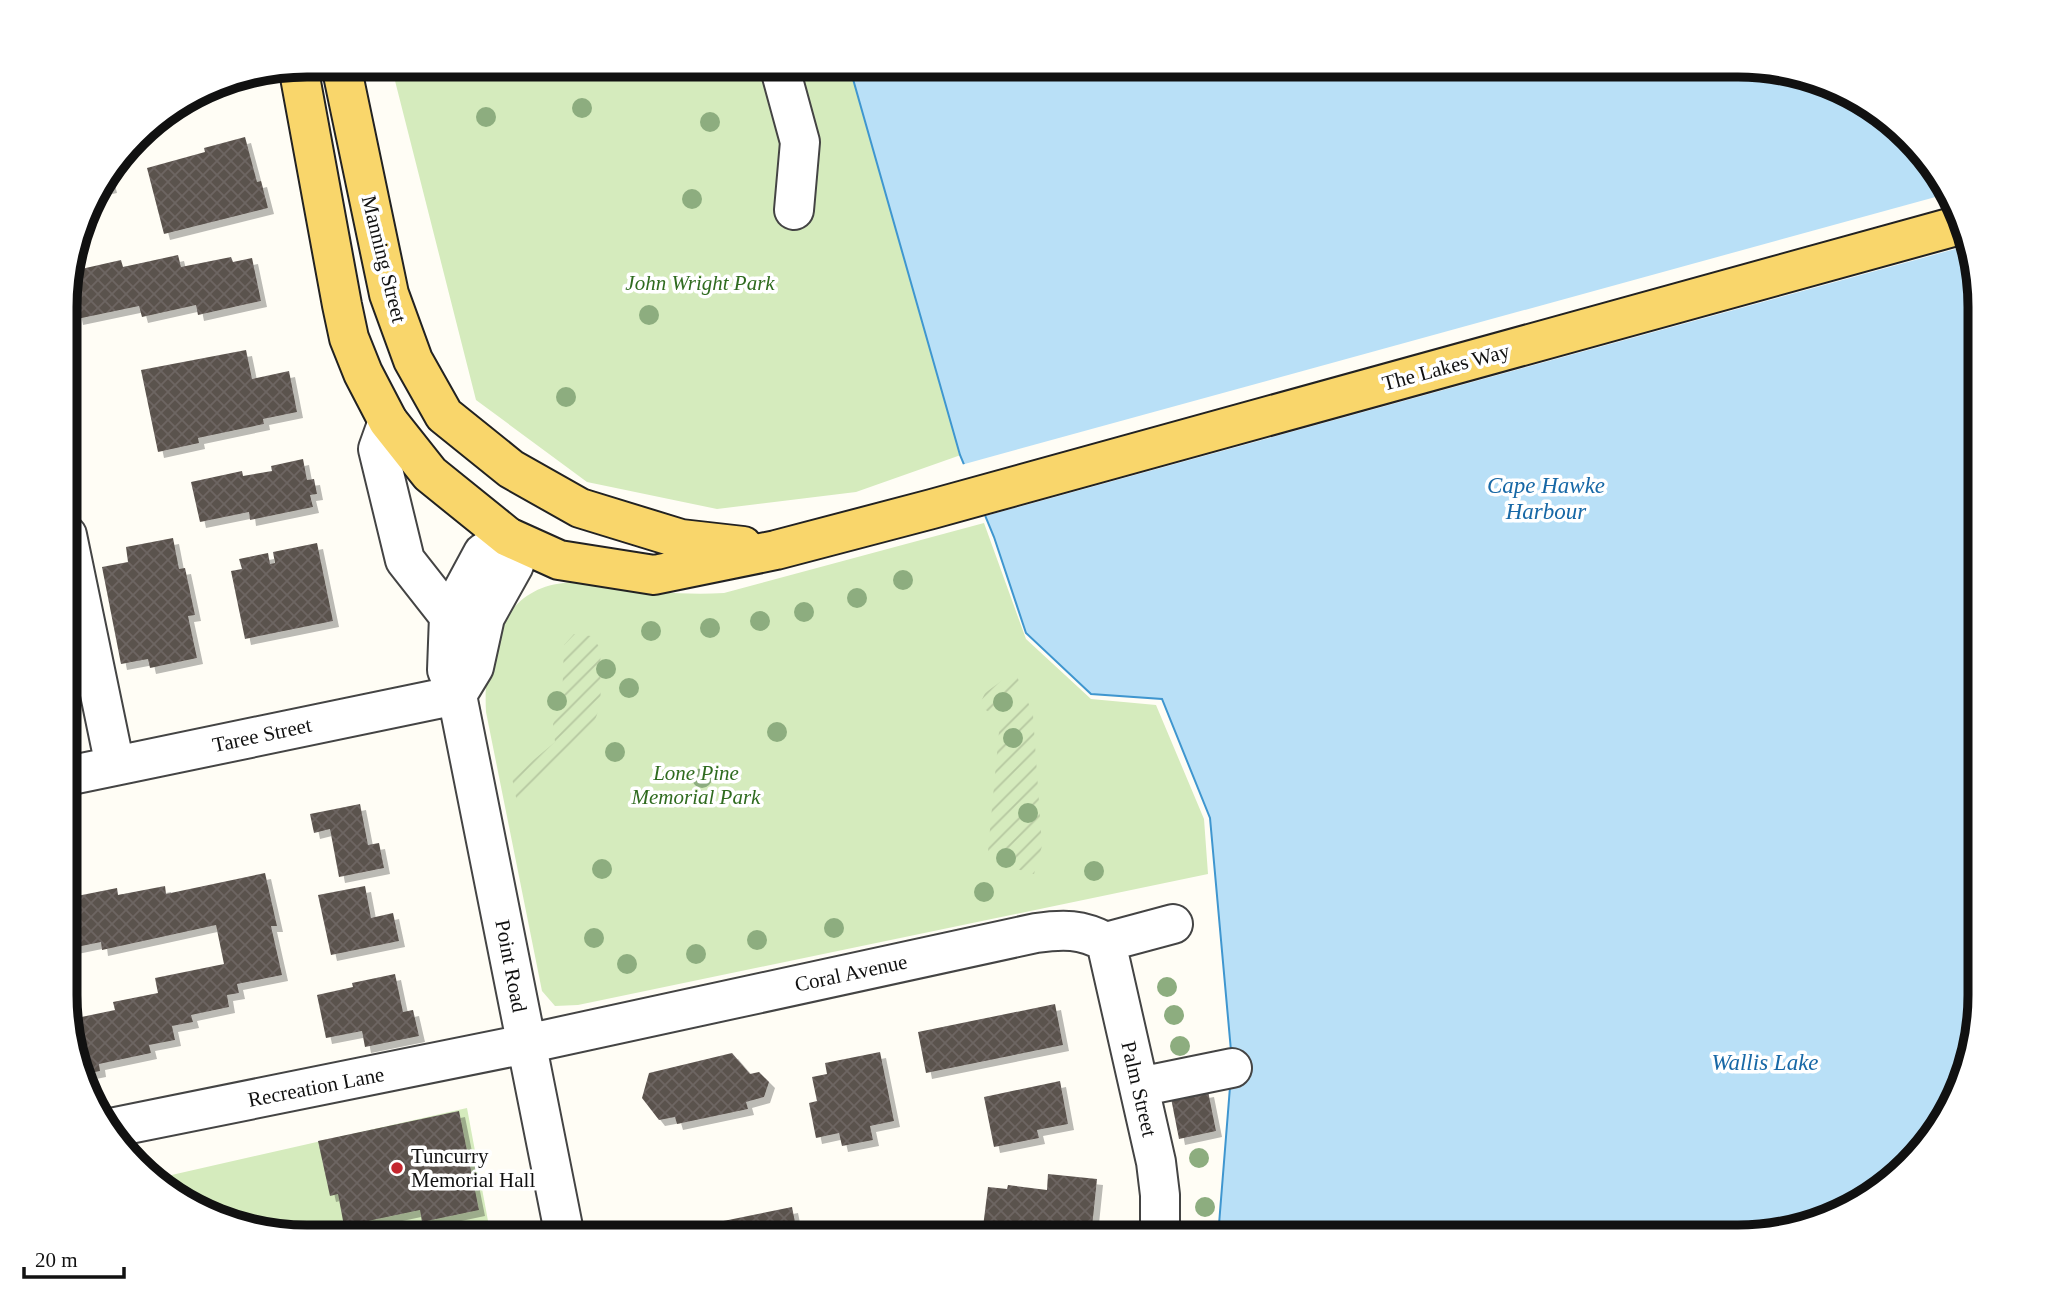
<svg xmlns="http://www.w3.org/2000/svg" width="2045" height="1302" font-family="Georgia,serif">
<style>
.park{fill:#d5ebbd}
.garden{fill:url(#garden-furrows)}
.water{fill:#b9e0f7;stroke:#3f96cf;stroke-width:2}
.pier{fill:#fffdf5}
.building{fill:url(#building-cross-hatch);filter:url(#shadow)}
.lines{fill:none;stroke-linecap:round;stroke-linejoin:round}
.minor-casing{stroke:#444;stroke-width:42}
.major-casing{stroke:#222;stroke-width:42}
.minor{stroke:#fff;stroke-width:38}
.major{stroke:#f9d66b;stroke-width:38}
.tree{fill:#8dad7f}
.poi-dot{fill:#c4262e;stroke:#fff;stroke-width:2.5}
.labels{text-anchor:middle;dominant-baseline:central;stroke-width:7;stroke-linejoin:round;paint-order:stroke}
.street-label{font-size:21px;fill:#111;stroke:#fff}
.park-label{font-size:21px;font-style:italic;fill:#2f6b1f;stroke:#fff}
.poi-label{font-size:21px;fill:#111;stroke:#fff;text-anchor:start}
.water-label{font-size:23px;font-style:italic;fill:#1768a6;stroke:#fff}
.rim{fill:none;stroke:#111;stroke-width:9}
</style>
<defs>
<pattern id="garden-furrows" width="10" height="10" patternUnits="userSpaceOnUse" patternTransform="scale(1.75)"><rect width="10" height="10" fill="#d5ebbd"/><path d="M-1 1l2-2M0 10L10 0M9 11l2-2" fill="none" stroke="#b6c8a1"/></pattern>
<pattern id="building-cross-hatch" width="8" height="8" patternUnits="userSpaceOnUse" patternTransform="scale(1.75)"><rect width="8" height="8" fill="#5a524d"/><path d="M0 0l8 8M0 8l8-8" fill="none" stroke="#6d6662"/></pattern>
<filter id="shadow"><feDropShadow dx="6" dy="6" stdDeviation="0" flood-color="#0004"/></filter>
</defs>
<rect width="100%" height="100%" fill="#fffdf5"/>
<path class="park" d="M 391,65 L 866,65 L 975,450 L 856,492 L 717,509 L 587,482 L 476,400 Z
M 984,523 L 1026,639 L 1091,699 L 1156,705 L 1204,819 L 1208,874 L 578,1005 L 555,1006 L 542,991 L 486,712 C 483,658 499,590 563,583 C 579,581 599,586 616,588 C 653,592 687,595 724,593 Z
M 467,1108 L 491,1237 C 387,1237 233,1257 154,1179 Z"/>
<path class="garden" d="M 574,634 L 591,636 L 601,649 C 599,667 602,685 600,703 C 593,745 547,777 518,807 L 512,778 L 555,742 L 553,724 L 562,703 L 564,645 Z
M 1015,671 L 1022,689 L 994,715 L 979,706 L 985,693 Z
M 1026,697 L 1033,715 L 1042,846 L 1034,874 L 1013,868 L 988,851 L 1000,721 Z"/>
<path class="water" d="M 849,65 L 1739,65 L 1816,77 L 1872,105 L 1948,185 L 1980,290 L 1980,1011 L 1940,1129 L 1859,1205 L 1754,1237 L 1218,1237 L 1232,1062 L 1210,818 L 1162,699 L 1091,694 L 1026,633 L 994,537 L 960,455 Z"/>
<path class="pier" d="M 1950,193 L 1966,246 L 982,517 L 961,465 Z"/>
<path class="building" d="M 245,137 L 257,182 L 261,181 L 268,208 L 164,234 L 147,168 L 205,152 L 204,148 Z
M 108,175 L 111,187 L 97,190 L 98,189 Z
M 178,255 L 181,267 L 231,257 L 233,262 L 252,258 L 261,301 L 198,315 L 196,305 L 142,317 L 139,306 L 77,319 L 68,272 L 121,260 L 123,267 Z
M 246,350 L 252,379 L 289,371 L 297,412 L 263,419 L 264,424 L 198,438 L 199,443 L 158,452 L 141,370 Z
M 303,459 L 307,480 L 314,479 L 317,494 L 310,495 L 313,507 L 250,520 L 249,512 L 200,522 L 191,482 L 242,471 L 243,476 L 272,471 L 271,466 Z
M 173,538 L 179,569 L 185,568 L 195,615 L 188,616 L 197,658 L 150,668 L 148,659 L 121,664 L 102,567 L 128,562 L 126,547 Z
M 317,543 L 333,621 L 245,639 L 231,571 L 242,569 L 239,559 L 268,553 L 270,564 L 275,563 L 273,552 Z
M 360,804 L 368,845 L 379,843 L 384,868 L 339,877 L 330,829 L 314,833 L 310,814 Z
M 265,873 L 277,926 L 271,926 L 282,975 L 237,984 L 239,993 L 227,995 L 229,1007 L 191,1015 L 193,1022 L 172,1026 L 175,1040 L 149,1045 L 151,1053 L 99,1064 L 100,1071 L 85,1074 L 67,1020 L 115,1010 L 113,1002 L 158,993 L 155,978 L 224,964 L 216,925 L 102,950 L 101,942 L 67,949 L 67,898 L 117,888 L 118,895 L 165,886 L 166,894 Z
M 365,886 L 371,918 L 393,913 L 399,941 L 331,955 L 318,895 Z
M 395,974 L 403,1012 L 413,1010 L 419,1036 L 365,1047 L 362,1031 L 326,1038 L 317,995 L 353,987 L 352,983 Z
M 1055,1004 L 1063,1045 L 926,1073 L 918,1032 Z
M 880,1052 L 894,1121 L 870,1126 L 873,1140 L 842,1146 L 839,1133 L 816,1138 L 809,1103 L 817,1101 L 812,1077 L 827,1074 L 825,1063 Z
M 732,1053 L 750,1074 L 759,1072 L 769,1082 L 764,1097 L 746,1102 L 748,1109 L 677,1124 L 675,1117 L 659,1120 L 642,1098 L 649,1073 Z
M 1060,1081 L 1068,1124 L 1037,1130 L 1039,1138 L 994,1147 L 984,1097 Z
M 1208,1091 L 1216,1131 L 1179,1139 L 1171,1098 Z
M 459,1111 L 479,1210 L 422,1222 L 420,1210 L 344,1226 L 338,1194 L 330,1196 L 318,1141 Z
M 1048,1174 L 1097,1179 L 1091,1237 L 982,1235 L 988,1187 L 1007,1189 L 1008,1185 L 1047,1190 Z
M 792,1207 L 798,1237 L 675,1237 L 674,1231 Z"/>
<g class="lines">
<g class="minor-casing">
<path id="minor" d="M 779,65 L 800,142 L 794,210
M 388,421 L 378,449 L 405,560 L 449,616
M 67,535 L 115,766
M 457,695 L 474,667 L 485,617 L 514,565 L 508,537 L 483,553 L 449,616 L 447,670 L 457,695 L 565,1237
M 67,776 L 457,695
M 1106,942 L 1156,1162 L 1160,1195 L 1160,1237
M 1139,1087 L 1232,1068
M 105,1129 L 526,1044 L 1036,933 C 1064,929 1081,929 1106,942 L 1173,924"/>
</g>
<g class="major-casing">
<path id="major" d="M 341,65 L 389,294 L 413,360 L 444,415 L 511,469 L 580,508 L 681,539 L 743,546
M 298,66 L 342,305 L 349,338 L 363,373 L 388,421 L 430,474 L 508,537 L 559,560 L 654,575 L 776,550 L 932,509 L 1960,225"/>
</g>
<use href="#minor" class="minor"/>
<use href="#major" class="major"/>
</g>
<g class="tree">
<circle cx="582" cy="108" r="10"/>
<circle cx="486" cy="117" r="10"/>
<circle cx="710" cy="122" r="10"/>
<circle cx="692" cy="199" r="10"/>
<circle cx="649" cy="315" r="10"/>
<circle cx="566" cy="397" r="10"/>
<circle cx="903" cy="580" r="10"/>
<circle cx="857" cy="598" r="10"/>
<circle cx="804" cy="612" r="10"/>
<circle cx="760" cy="621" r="10"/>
<circle cx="710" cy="628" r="10"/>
<circle cx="651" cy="631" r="10"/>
<circle cx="606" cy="669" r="10"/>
<circle cx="629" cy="688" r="10"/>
<circle cx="557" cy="701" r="10"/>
<circle cx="1003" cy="702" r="10"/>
<circle cx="777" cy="732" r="10"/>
<circle cx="1013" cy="738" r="10"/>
<circle cx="615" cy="752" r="10"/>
<circle cx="702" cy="778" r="10"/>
<circle cx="1028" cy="813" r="10"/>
<circle cx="1006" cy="858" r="10"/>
<circle cx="602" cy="869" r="10"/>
<circle cx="1094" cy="871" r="10"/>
<circle cx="984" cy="892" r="10"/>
<circle cx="834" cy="928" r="10"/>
<circle cx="594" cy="938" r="10"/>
<circle cx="757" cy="940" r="10"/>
<circle cx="696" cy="954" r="10"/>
<circle cx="627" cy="964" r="10"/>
<circle cx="1167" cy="987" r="10"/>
<circle cx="1174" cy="1015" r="10"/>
<circle cx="1180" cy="1046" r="10"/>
<circle cx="1199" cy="1158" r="10"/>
<circle cx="1205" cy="1207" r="10"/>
</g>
<circle class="poi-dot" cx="397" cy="1168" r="7"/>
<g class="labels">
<g class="street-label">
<text transform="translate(384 259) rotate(76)">Manning Street</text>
<text transform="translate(1446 367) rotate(-15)">The Lakes Way</text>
<text transform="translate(262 735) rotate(-12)">Taree Street</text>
<text transform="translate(511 966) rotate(79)">Point Road</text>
<text transform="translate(851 973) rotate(-12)">Coral Avenue</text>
<text transform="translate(316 1087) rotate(-11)">Recreation Lane</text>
<text transform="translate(1139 1089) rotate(77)">Palm Street</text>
</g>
<g class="park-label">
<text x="700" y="283">John Wright Park</text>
<text x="696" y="773">Lone Pine<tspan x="696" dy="24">Memorial Park</tspan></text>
</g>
<g class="poi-label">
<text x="411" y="1156">Tuncurry<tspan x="411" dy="24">Memorial Hall</tspan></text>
</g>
<g class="water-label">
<text x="1546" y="485">Cape Hawke<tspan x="1546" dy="26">Harbour</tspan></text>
<text x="1765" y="1062">Wallis Lake</text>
</g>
</g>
<path d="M0 0H2045V1302H0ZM307 77H1738A230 230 0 0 1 1968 307V995A230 230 0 0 1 1738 1225H307A230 230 0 0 1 77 995V307A230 230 0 0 1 307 77Z" fill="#fff" fill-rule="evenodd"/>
<path class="rim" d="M307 77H1738A230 230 0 0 1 1968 307V995A230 230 0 0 1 1738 1225H307A230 230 0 0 1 77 995V307A230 230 0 0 1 307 77Z"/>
<path d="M24 1267v10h100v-10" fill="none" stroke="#111111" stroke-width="3.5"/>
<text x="35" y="1267" font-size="21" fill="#111111" stroke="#ffffff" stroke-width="5" paint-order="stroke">20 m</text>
</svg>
